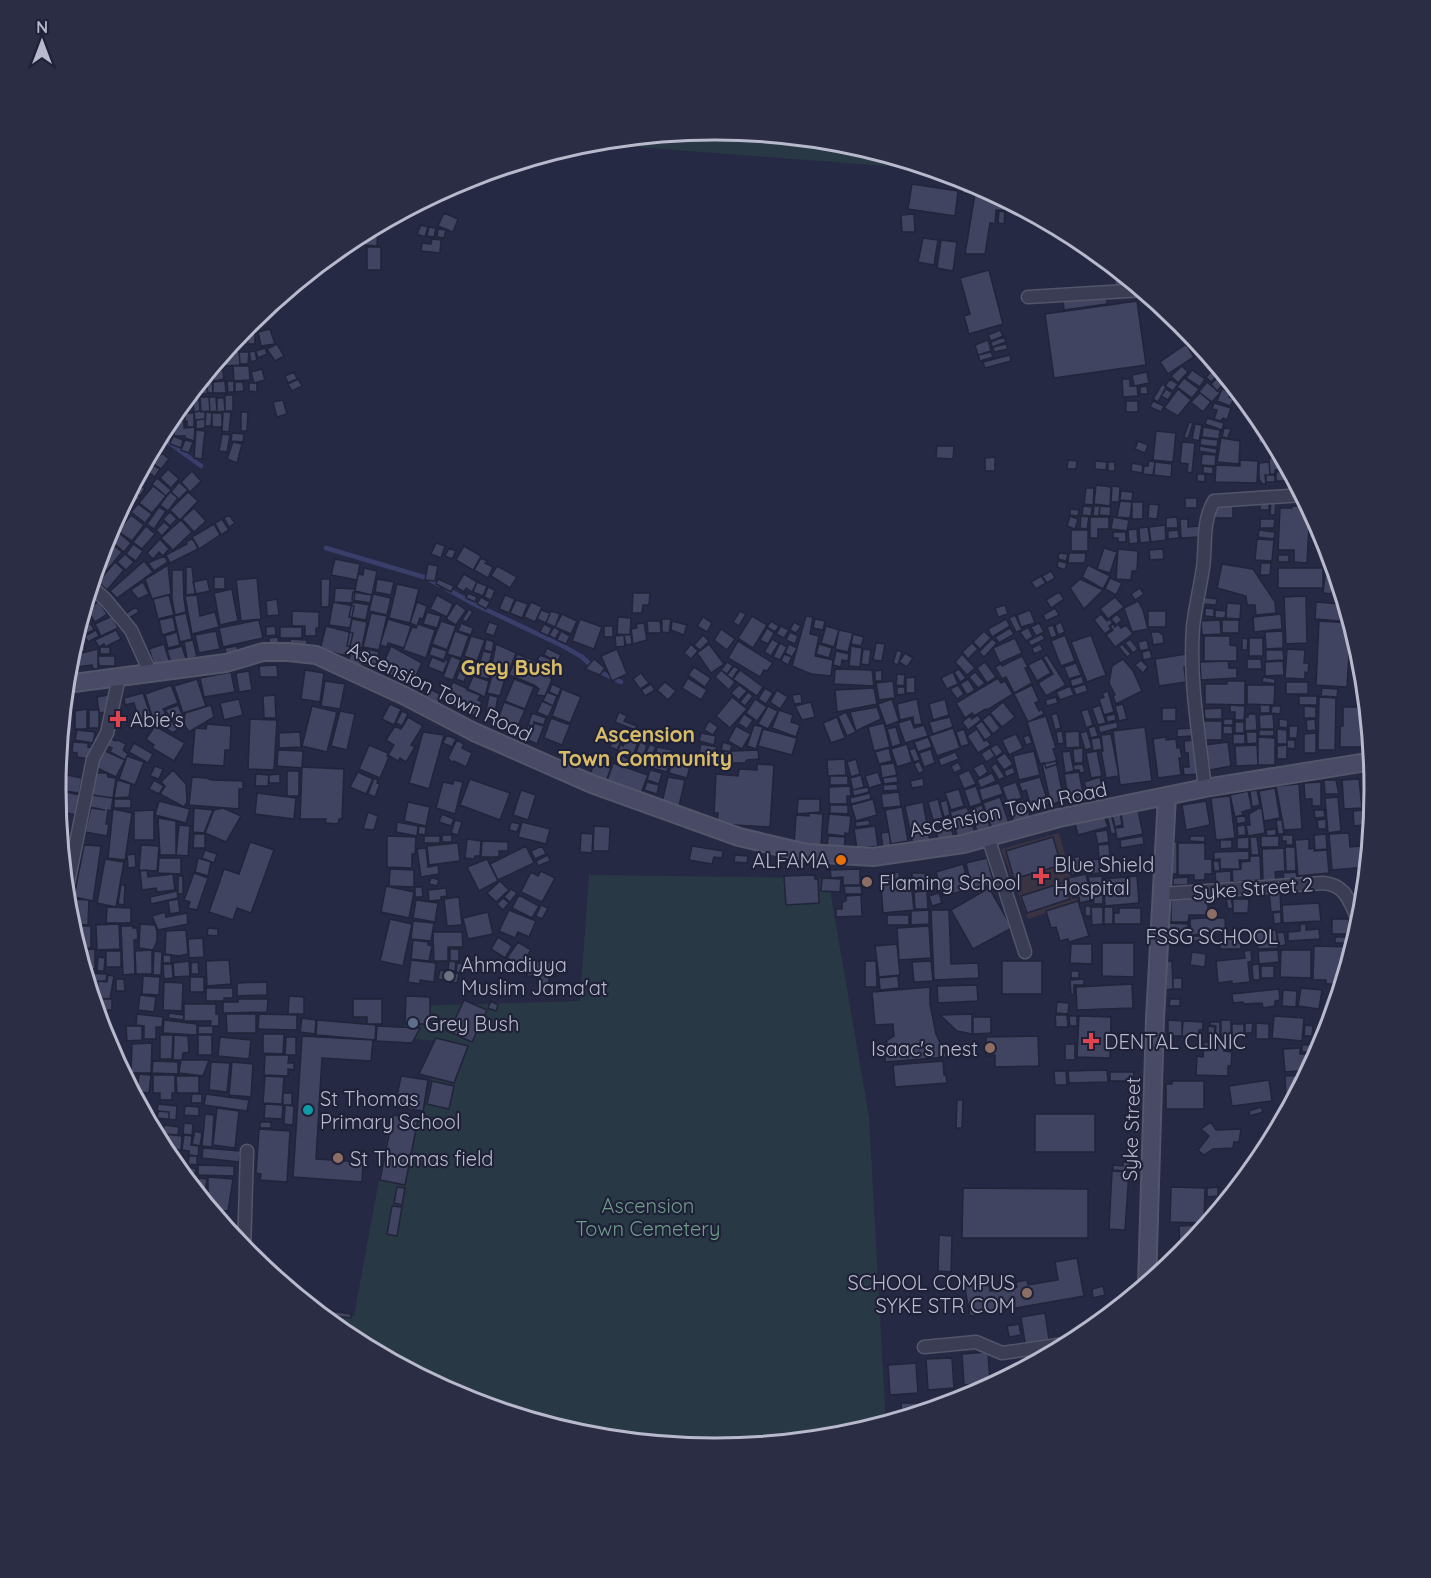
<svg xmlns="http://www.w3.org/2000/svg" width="1431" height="1578" font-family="Quicksand,sans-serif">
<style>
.medical{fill:#3a3343}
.green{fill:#283844}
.water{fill:#393f6a}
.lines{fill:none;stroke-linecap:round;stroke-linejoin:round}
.stream{stroke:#393f6a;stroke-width:4.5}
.building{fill:#404460;stroke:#21243a;stroke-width:1.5}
.minor-casing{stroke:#53556a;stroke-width:15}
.secondary-casing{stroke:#53556a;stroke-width:20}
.minor{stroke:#3a3d53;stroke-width:12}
.secondary{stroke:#484a66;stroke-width:16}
.health-dot{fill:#e0444e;stroke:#1f2138;stroke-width:2}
.food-dot{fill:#e8710a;stroke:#1f2138;stroke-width:2}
.education-dot{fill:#8d6e63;stroke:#1f2138;stroke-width:2}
.worship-dot{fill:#6b7280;stroke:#1f2138;stroke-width:2}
.service-dot{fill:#5c6f8a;stroke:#1f2138;stroke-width:2}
.culture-dot{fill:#0f9aa8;stroke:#1f2138;stroke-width:2}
.labels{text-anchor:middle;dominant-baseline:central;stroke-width:4.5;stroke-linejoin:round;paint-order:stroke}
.street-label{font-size:20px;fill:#b8b9cc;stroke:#1f2138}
.poi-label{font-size:20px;fill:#b8b9cc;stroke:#1f2138;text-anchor:start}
.park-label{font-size:20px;fill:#6e9e88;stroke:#1f2138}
.neighbourhood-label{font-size:21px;font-weight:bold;fill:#d9bc66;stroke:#1f2138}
.rim{fill:none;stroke:#b8b9cc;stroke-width:3}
</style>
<rect width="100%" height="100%" fill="#262943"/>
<path class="medical" d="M 1059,833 L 1078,902 L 1028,919 L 1001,849 Z"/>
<path class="green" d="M 716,129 L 845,142 L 937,170 L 584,143 Z
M 589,875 L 828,878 L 869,1117 L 886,1424 L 844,1436 L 715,1449 L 586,1436 L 463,1399 L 349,1338 L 320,1314 L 354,1316 L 391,1114 L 422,1119 L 440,1041 L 399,1038 L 413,1006 L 580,1001 Z"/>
<path class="water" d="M 68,666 L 71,668 L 71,727 L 67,753 L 56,791 Z"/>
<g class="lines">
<path class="stream" d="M 160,436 L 201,466
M 326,548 L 427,578 L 439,585
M 447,589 L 472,603 L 563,646 L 582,657 L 596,670 L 621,682"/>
</g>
<path class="building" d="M 912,184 L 958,191 L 955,216 L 908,209 Z
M 963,185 L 975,187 L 974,195 L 962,193 Z
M 976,188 L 988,190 L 1030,212 L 996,210 L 995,224 L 990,223 L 985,254 L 965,254 Z
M 999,211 L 1005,212 L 1004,224 L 998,223 Z
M 444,213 L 458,219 L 453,232 L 438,226 Z
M 914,214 L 915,232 L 902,232 L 901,215 Z
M 421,225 L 428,227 L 425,237 L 417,234 Z
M 375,226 L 378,226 L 377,246 L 364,245 L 365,232 Z
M 429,227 L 436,228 L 434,237 L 427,236 Z
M 438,229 L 446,230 L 444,238 L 437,237 Z
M 923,238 L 938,240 L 934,265 L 918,262 Z
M 432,239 L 441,240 L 440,253 L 421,251 L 422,243 L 431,244 Z
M 941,240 L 957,242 L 953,271 L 937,268 Z
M 367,247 L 381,247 L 381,270 L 367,270 Z
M 1113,265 L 1137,285 L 1137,287 L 1115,285 Z
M 989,270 L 1003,324 L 969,334 L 964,316 L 970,314 L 960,278 Z
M 1106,294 L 1107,304 L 1064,310 L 1063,300 Z
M 1137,301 L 1146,365 L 1054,378 L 1045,314 Z
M 1177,321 L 1182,323 L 1195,338 L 1179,339 Z
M 270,329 L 275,344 L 261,346 L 258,332 Z
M 1000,330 L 1003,336 L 991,341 L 988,335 Z
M 255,331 L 255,344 L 248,344 L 247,332 Z
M 247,333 L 248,344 L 239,345 L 239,335 Z
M 237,337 L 238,349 L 227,350 L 227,349 Z
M 1004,337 L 1006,342 L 992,347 L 991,342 Z
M 988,340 L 991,351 L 978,355 L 975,345 Z
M 277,344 L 284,356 L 275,361 L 267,349 Z
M 1006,344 L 1008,349 L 994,352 L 993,347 Z
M 1186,344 L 1194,357 L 1168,374 L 1160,362 Z
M 265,348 L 267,354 L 258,358 L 256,351 Z
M 239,351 L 240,365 L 225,366 L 225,352 Z
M 255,351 L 257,360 L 251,362 L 249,352 Z
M 239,352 L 249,352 L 248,364 L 240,364 Z
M 991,352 L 993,357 L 980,361 L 978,355 Z
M 1010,355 L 1011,361 L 985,368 L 983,362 Z
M 222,359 L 224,369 L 213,372 L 210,369 L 218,360 Z
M 1215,363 L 1222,371 L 1211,382 L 1206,377 L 1213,370 L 1210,368 Z
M 233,366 L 249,366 L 250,380 L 234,381 Z
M 1182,366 L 1188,372 L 1178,383 L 1171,376 Z
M 262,369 L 265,380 L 254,383 L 251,372 Z
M 223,370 L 224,379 L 214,381 L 213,372 Z
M 1192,370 L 1205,379 L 1200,387 L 1186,378 Z
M 294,372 L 297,379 L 288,383 L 285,376 Z
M 1147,372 L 1149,383 L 1134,386 L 1132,375 Z
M 1219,376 L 1225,382 L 1217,391 L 1211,384 Z
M 1184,378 L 1199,389 L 1192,398 L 1177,387 Z
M 205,379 L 212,379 L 213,393 L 208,393 Z
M 298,379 L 302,386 L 292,391 L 288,384 Z
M 1122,379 L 1130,379 L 1130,386 L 1137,386 L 1138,396 L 1123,397 Z
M 1170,379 L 1178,384 L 1173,391 L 1165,386 Z
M 225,381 L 226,393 L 213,393 L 213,382 Z
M 227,381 L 234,381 L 234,392 L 228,392 Z
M 199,382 L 204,382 L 208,393 L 200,395 L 198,384 Z
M 235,382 L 243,382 L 244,391 L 235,392 Z
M 1207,382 L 1220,393 L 1212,402 L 1199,392 Z
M 249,383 L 257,383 L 257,392 L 249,391 Z
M 1162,384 L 1166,387 L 1158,402 L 1153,399 Z
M 1147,386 L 1148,394 L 1140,394 L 1140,387 Z
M 1166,389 L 1172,393 L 1168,400 L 1161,396 Z
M 1178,389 L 1191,400 L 1178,416 L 1164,408 Z
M 1222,389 L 1231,392 L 1229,397 L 1234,399 L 1230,406 L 1217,401 Z
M 1200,393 L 1211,402 L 1203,412 L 1191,402 Z
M 225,395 L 233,395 L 233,411 L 225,411 Z
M 200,397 L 209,397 L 210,411 L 201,412 Z
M 209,397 L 216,397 L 217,411 L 210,412 Z
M 193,398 L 199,398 L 200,411 L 194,412 Z
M 217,398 L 224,398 L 225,411 L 217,412 Z
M 283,400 L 287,414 L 277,417 L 273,402 Z
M 1126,401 L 1138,401 L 1138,412 L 1126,412 Z
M 1153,401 L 1164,406 L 1161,412 L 1150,407 Z
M 1214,403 L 1231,408 L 1227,420 L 1223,418 L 1221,421 L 1214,419 L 1217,410 L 1212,409 Z
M 185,406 L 185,415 L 176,415 L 176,411 L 180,407 Z
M 201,411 L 205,412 L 205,419 L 195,420 L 194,412 Z
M 206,412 L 212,413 L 211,426 L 205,426 Z
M 223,412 L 231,412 L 229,432 L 222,431 Z
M 241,412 L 248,412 L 247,431 L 241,431 Z
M 187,413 L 194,413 L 194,427 L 187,427 L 187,421 L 185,422 L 185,415 Z
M 212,413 L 222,413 L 222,427 L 212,427 Z
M 1207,418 L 1224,423 L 1222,430 L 1205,424 Z
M 205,419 L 205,428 L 196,429 L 196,420 Z
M 170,421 L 174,431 L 167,439 L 161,434 L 167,422 Z
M 174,421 L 184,421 L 184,428 L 195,427 L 194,441 L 185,438 L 185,436 L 174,436 Z
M 1189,422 L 1193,423 L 1188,439 L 1184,437 Z
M 1195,424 L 1202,425 L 1199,441 L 1192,439 Z
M 1203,427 L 1220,430 L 1219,439 L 1202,437 Z
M 1224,428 L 1231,429 L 1228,438 L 1222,437 Z
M 196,430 L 205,431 L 202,459 L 194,458 Z
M 1156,431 L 1176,433 L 1173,462 L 1153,460 Z
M 1259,431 L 1266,432 L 1265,444 L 1258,443 Z
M 232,433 L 244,434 L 243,442 L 231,441 Z
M 222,434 L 230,435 L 227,452 L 219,451 Z
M 173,436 L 183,440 L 181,448 L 170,444 Z
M 1201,438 L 1218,440 L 1217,447 L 1200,445 Z
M 1221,438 L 1240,441 L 1239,464 L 1217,462 Z
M 185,440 L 193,442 L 189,453 L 181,450 Z
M 1138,441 L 1148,445 L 1145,453 L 1135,449 Z
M 233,442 L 242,444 L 237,463 L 227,459 Z
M 1182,442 L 1195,443 L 1192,473 L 1187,472 L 1188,464 L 1180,463 Z
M 937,446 L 954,446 L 953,459 L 936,458 Z
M 1200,446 L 1217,449 L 1216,454 L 1199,451 Z
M 162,453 L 169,459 L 161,469 L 153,463 Z
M 1202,454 L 1216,455 L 1215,466 L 1201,465 Z
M 148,457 L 153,461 L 141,481 L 137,479 Z
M 995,457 L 995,471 L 985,471 L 985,458 Z
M 1281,457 L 1281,470 L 1275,470 L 1275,474 L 1270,474 L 1269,458 Z
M 1068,460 L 1077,461 L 1076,469 L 1067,469 Z
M 1240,460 L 1258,461 L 1257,483 L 1215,482 L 1216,465 L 1240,466 Z
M 1095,461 L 1107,462 L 1106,470 L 1095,469 Z
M 1149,461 L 1155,462 L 1153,475 L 1143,474 L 1144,466 L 1148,466 Z
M 1108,462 L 1115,462 L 1115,471 L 1108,471 Z
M 1155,462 L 1172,464 L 1171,477 L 1154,475 Z
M 1269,462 L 1270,475 L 1265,475 L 1266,484 L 1262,484 L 1259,479 L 1259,463 Z
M 1132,463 L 1143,465 L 1142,473 L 1131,471 Z
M 153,465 L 160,469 L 155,477 L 148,472 Z
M 1203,466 L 1213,467 L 1213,474 L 1203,473 Z
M 168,469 L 179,479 L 171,488 L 160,478 Z
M 192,471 L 201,481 L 190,492 L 181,482 Z
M 1284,471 L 1285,481 L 1276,481 L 1276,472 Z
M 1197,474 L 1205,474 L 1205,482 L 1197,481 Z
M 1266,475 L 1275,475 L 1275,482 L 1266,482 Z
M 157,478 L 171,490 L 166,496 L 152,484 Z
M 179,482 L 188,490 L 179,499 L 171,492 Z
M 139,485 L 145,489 L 140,496 L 134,493 Z
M 1096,485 L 1111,487 L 1110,506 L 1094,504 Z
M 153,486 L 166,496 L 152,513 L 139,503 Z
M 1112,486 L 1120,487 L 1119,502 L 1111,502 Z
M 1086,488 L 1094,488 L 1093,505 L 1084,504 Z
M 1121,491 L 1133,492 L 1132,501 L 1120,500 Z
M 133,492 L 140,497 L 135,503 L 128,498 Z
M 170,492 L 178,498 L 168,511 L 160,505 Z
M 188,492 L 198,501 L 180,520 L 170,510 Z
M 1185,498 L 1197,498 L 1197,508 L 1185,508 Z
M 1260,499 L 1269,499 L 1269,510 L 1260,510 Z
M 1271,500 L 1276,500 L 1275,515 L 1270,515 Z
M 1120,501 L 1132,502 L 1130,518 L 1117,517 Z
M 1132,502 L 1143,502 L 1143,519 L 1132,519 Z
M 1297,503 L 1308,504 L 1310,508 L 1307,563 L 1294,562 L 1294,550 L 1278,550 L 1280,508 L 1292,508 L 1292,506 L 1297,506 Z
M 138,504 L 152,514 L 145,523 L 131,512 Z
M 1149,504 L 1159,505 L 1157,519 L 1148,518 Z
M 1214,504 L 1233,504 L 1233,518 L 1214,518 Z
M 1083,506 L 1092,507 L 1091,516 L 1082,515 Z
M 1094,506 L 1100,506 L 1099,516 L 1093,516 Z
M 1100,506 L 1111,507 L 1110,516 L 1099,515 Z
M 159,507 L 166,511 L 154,529 L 147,524 Z
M 194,508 L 206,521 L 194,532 L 182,519 Z
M 1070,509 L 1079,510 L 1078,516 L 1070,515 Z
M 170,512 L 177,519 L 170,526 L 163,519 Z
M 131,515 L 144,525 L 132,541 L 118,531 Z
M 229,515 L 235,523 L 229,527 L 224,518 Z
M 1070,516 L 1078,519 L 1075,529 L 1067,526 Z
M 1081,516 L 1089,517 L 1087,529 L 1080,528 Z
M 1090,517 L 1109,517 L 1109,529 L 1098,529 L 1098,538 L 1090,538 Z
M 1113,517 L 1129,520 L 1127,531 L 1111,529 Z
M 1177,517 L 1178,528 L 1166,528 L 1166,518 Z
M 222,519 L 229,530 L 221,535 L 215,523 Z
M 1180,519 L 1188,519 L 1188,527 L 1199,526 L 1199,537 L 1181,538 Z
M 1260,519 L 1275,519 L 1274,528 L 1260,528 Z
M 181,520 L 192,532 L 173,550 L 161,538 Z
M 164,522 L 170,527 L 162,536 L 156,530 Z
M 214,524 L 220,535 L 199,549 L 192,537 Z
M 1165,525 L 1166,540 L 1151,542 L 1149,527 Z
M 146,526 L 155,534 L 142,549 L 133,542 Z
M 1320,526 L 1327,544 L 1314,546 L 1311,527 Z
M 1148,527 L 1150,542 L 1140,543 L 1139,528 Z
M 1137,529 L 1138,543 L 1129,544 L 1128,530 Z
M 1071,530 L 1088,530 L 1088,551 L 1071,551 Z
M 1178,530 L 1179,538 L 1168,539 L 1168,531 Z
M 1259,530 L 1275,532 L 1274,539 L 1258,537 Z
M 118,532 L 131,543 L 124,552 L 110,540 Z
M 1113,532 L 1126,532 L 1126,542 L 1118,542 L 1118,538 L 1113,538 Z
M 160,539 L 169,549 L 163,556 L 159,552 L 153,559 L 147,553 Z
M 191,539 L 194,541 L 198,549 L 170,563 L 166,555 L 187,544 L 186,542 Z
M 1257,539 L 1274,540 L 1272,561 L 1255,560 Z
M 109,542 L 122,552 L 107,570 L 98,562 L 101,553 Z
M 436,543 L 445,546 L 441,558 L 431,554 Z
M 133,544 L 143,551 L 136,561 L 126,554 Z
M 464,546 L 481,556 L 473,570 L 456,560 Z
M 449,548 L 456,551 L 452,559 L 445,556 Z
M 1104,548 L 1117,552 L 1110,573 L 1097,569 Z
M 1118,549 L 1138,551 L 1137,571 L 1132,571 L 1131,580 L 1116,579 Z
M 1163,549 L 1164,559 L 1150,560 L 1149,550 Z
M 1059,553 L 1068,554 L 1066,561 L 1058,559 Z
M 1069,553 L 1086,553 L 1085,563 L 1068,563 Z
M 125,554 L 134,562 L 126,570 L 117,562 Z
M 1278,555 L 1289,555 L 1289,562 L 1278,562 Z
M 164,556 L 168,562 L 154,571 L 148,563 Z
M 481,558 L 487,561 L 485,563 L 493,567 L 488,578 L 474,570 Z
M 335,559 L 360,564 L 357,580 L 331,575 Z
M 144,561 L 153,572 L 117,598 L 110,591 Z
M 1058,561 L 1067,563 L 1065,570 L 1057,567 Z
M 115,562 L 124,570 L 107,590 L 98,582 Z
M 1261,563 L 1271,563 L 1270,575 L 1260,575 Z
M 428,564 L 438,566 L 435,581 L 425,580 Z
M 1222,564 L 1253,569 L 1275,602 L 1276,613 L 1256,615 L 1255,605 L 1247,605 L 1246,596 L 1217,588 Z
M 168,565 L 171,594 L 152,599 L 145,579 Z
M 1088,565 L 1110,576 L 1103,589 L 1082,577 Z
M 497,566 L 517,577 L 510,588 L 491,576 Z
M 186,567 L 192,567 L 195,594 L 186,595 Z
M 364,568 L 377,571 L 372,595 L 355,591 L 358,574 L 363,575 Z
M 1278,568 L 1323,568 L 1323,588 L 1278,588 Z
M 1326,568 L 1335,569 L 1331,594 L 1323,593 Z
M 172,570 L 183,570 L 184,599 L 186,612 L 175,615 L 172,599 Z
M 1051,571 L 1055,578 L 1047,583 L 1042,576 Z
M 1336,573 L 1342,592 L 1334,591 Z
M 464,574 L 477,582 L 472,592 L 466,588 L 464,592 L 456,587 Z
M 1041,576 L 1046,583 L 1036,589 L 1031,582 Z
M 214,577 L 225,577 L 225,589 L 214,589 Z
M 257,578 L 261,619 L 241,621 L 236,580 Z
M 1110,578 L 1122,583 L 1116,595 L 1105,589 Z
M 207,579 L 210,591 L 196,594 L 193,582 Z
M 321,579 L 330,579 L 329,607 L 321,607 Z
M 377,579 L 394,582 L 391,595 L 375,592 Z
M 438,579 L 454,586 L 451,592 L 436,584 Z
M 1080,579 L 1103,590 L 1084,609 L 1070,588 Z
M 143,582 L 149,594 L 138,599 L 131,590 Z
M 477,582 L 487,586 L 483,596 L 473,592 Z
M 397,584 L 419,589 L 410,623 L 389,618 Z
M 488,587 L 495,590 L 491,600 L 484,597 Z
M 335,588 L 355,589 L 354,603 L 334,602 Z
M 1140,588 L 1144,594 L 1135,600 L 1131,594 Z
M 232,589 L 238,621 L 220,625 L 214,593 Z
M 353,592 L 372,595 L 370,603 L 352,600 Z
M 1059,592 L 1064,599 L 1051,608 L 1046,600 Z
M 468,593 L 477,597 L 475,602 L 466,598 Z
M 633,593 L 650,593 L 649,605 L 643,605 L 642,613 L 632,613 Z
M 373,594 L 391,598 L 387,615 L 369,611 Z
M 169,595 L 174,615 L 158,619 L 153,599 Z
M 197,595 L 200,616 L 215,612 L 219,627 L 192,634 L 185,596 Z
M 437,595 L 453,604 L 447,617 L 430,609 Z
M 505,595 L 515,599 L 509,613 L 499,609 Z
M 1306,596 L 1307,643 L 1286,644 L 1284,597 Z
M 481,597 L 490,602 L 486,609 L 477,604 Z
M 1115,597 L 1124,607 L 1108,619 L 1100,609 Z
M 1203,597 L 1217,599 L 1216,605 L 1202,604 Z
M 277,599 L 279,615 L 267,616 L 266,601 Z
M 516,600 L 528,604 L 522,618 L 510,613 Z
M 99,601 L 107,614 L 95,622 L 87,610 Z
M 1138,601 L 1143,610 L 1148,629 L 1132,632 L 1124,608 Z
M 333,602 L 354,606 L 350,628 L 329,625 Z
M 352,602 L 369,605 L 366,620 L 349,617 Z
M 417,602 L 427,606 L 423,619 L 420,618 L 417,626 L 410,623 Z
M 531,602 L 542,607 L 535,622 L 524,617 Z
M 1316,602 L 1341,604 L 1340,621 L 1315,619 Z
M 456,603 L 466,610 L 456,625 L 446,619 Z
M 1227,603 L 1241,604 L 1240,619 L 1226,618 Z
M 1005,605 L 1008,614 L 998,617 L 995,608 Z
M 136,607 L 139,612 L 126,620 L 123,615 Z
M 1055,608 L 1059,615 L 1046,621 L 1043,615 Z
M 1205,608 L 1214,609 L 1214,617 L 1205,616 Z
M 469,609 L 473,612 L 466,622 L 462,620 Z
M 541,610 L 550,613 L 546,623 L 537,619 Z
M 1030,610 L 1035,623 L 1021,627 L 1017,615 Z
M 1215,610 L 1226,611 L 1225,618 L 1215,618 Z
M 292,611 L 319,612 L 319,628 L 316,628 L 316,636 L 305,636 L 305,626 L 292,626 Z
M 551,611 L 560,614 L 555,627 L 546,623 Z
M 740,611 L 746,614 L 739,626 L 733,622 Z
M 1148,611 L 1166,611 L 1166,627 L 1148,627 Z
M 86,612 L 91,621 L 78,627 L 82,614 Z
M 427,612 L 441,616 L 437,628 L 423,624 Z
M 186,613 L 192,639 L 180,642 L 174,616 Z
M 371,613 L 387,616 L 379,650 L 363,647 Z
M 562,614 L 577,621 L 571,634 L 555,627 Z
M 1101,614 L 1107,621 L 1109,619 L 1113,623 L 1109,626 L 1111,629 L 1105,634 L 1094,620 Z
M 1117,614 L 1122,620 L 1116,625 L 1111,619 Z
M 1281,614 L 1282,629 L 1254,632 L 1253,617 Z
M 1015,615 L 1022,630 L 1016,632 L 1009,618 Z
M 112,616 L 118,628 L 101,636 L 95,624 Z
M 752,616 L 767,625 L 753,648 L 738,638 Z
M 806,616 L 813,617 L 810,634 L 819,636 L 815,656 L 833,660 L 831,676 L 811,674 L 792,666 Z
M 173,617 L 176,631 L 162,635 L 159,620 Z
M 618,617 L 631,618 L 630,635 L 617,634 Z
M 703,617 L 712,623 L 707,632 L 697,626 Z
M 352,619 L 367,622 L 362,648 L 347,646 Z
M 388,619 L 411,626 L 404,648 L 388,643 L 387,647 L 380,645 Z
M 580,619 L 602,627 L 594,649 L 572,641 Z
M 662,619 L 671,619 L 669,633 L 662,632 Z
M 815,619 L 825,621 L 823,630 L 813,628 Z
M 1006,619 L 1010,626 L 992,637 L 988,629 Z
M 259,620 L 263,638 L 223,647 L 219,628 Z
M 1220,620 L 1221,634 L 1202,635 L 1201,621 Z
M 1222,620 L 1239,620 L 1239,633 L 1222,633 Z
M 441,621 L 456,626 L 447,650 L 432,644 Z
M 647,621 L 660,621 L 661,633 L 648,633 Z
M 672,621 L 687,625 L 684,635 L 671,630 Z
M 771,621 L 779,626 L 775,632 L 767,627 Z
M 1319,621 L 1351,623 L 1347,687 L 1316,685 Z
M 489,622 L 498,625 L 494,636 L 485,633 Z
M 794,622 L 801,626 L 796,633 L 790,630 Z
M 1061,622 L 1065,632 L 1058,635 L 1055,625 Z
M 461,623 L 473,628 L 471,635 L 458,631 Z
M 644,623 L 647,640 L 633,644 L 631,629 L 637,628 L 636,624 Z
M 1039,623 L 1044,632 L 1036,636 L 1031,627 Z
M 91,624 L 94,630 L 85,634 L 82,627 Z
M 418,624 L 435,630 L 426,658 L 403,650 L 412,627 L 416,628 Z
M 544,624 L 552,628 L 548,636 L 540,632 Z
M 1113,624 L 1115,627 L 1118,624 L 1121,628 L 1126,625 L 1133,634 L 1115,647 L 1106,635 L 1113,630 L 1110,626 Z
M 1053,625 L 1057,636 L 1051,638 L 1047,627 Z
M 275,626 L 276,635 L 266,636 L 266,627 Z
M 326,626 L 353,633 L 348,656 L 320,650 Z
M 604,626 L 613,626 L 613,637 L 604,637 Z
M 781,626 L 789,630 L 784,638 L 776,634 Z
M 826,626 L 839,630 L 834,647 L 821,643 Z
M 280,627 L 302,627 L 302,638 L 280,638 Z
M 554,627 L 560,631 L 555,639 L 549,635 Z
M 1028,627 L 1033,637 L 1026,641 L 1020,632 Z
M 80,628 L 85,640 L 73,644 L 78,629 Z
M 767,628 L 774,633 L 768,644 L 760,640 Z
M 1010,628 L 1014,634 L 999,643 L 995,637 Z
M 721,629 L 735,639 L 727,650 L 714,640 Z
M 96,630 L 99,636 L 88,642 L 85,636 Z
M 116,630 L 121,639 L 105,647 L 104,644 L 99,647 L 95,640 Z
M 839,630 L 853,633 L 848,652 L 835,649 Z
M 216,631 L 220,649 L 199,653 L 195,635 Z
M 455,631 L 469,636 L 461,658 L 447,654 Z
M 561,631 L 570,636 L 566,644 L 557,640 Z
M 984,631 L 991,638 L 980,649 L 973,642 Z
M 1283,631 L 1283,648 L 1266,649 L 1265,632 Z
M 177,632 L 180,645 L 168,648 L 165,636 Z
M 790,632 L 798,636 L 795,644 L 786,640 Z
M 1151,632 L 1159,632 L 1163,635 L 1164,643 L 1153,645 Z
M 631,634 L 632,644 L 626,645 L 624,635 Z
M 853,634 L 864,637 L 861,646 L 851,644 Z
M 1042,634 L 1045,639 L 1031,646 L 1028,641 Z
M 624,635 L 625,646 L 616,647 L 615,636 Z
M 703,635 L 709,641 L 700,650 L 694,645 Z
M 1065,635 L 1075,661 L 1061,666 L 1051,641 Z
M 1091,635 L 1106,675 L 1087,682 L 1071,642 Z
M 471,636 L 485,640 L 477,661 L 464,656 Z
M 1204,636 L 1230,636 L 1230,645 L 1237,646 L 1237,661 L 1204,661 Z
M 278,637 L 279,646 L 269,646 L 269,638 Z
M 1015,638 L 1022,653 L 1000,663 L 993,648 Z
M 1242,638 L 1248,639 L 1247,650 L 1242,650 Z
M 1249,638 L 1263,638 L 1263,656 L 1249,656 Z
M 290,639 L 307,640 L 307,648 L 290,648 Z
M 486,639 L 494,642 L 492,652 L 484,650 Z
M 772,639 L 779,643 L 771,656 L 764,652 Z
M 992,639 L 997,643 L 984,657 L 979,652 Z
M 1130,639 L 1138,649 L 1133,653 L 1125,643 Z
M 193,640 L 197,657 L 187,659 L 184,642 Z
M 1147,640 L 1149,649 L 1140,651 L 1138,642 Z
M 738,641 L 773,663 L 767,671 L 764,670 L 760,677 L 728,658 Z
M 780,643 L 787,647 L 780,660 L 773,657 Z
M 876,643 L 885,644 L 882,661 L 873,660 Z
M 972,643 L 978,649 L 968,659 L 962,652 Z
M 164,644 L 170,663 L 164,666 L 163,662 L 154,665 L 149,649 Z
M 496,644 L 516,653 L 507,677 L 491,669 Z
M 691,644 L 698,651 L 691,659 L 684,653 Z
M 709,644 L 724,664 L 711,673 L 697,653 Z
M 789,644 L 797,648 L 792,657 L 785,653 Z
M 819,644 L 832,648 L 829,658 L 816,654 Z
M 1040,644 L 1043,650 L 1034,654 L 1032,648 Z
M 1122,644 L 1131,654 L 1127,657 L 1119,647 Z
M 84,645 L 85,651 L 70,653 L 72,647 Z
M 182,646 L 186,659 L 171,663 L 167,650 Z
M 237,646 L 238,652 L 226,654 L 225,648 Z
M 391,646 L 422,663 L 412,684 L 380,671 Z
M 432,646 L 447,651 L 444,660 L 429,655 Z
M 851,646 L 862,648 L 860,667 L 849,666 Z
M 100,647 L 110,647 L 110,654 L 100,654 Z
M 352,648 L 369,652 L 365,667 L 348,663 Z
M 364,648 L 379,652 L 378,657 L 365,654 L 366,650 Z
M 547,648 L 561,655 L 557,662 L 544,655 Z
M 98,649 L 98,669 L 93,669 L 92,665 L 76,667 L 73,661 L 78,657 L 78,654 Z
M 617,649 L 627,674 L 612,681 L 601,656 Z
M 863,649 L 871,650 L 869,665 L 861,664 Z
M 1287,649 L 1305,650 L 1304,663 L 1309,663 L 1308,673 L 1305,672 L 1305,679 L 1285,678 Z
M 897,650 L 902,652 L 898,665 L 893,663 Z
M 1150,650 L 1152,658 L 1143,660 L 1142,652 Z
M 1266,650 L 1283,650 L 1284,660 L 1266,661 Z
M 483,651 L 492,653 L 488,668 L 479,666 Z
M 836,651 L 849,654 L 848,661 L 842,660 L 841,667 L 833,665 Z
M 905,653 L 913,658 L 907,667 L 899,662 Z
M 517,654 L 554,668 L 550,678 L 552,679 L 545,696 L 536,695 L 539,689 L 534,685 L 509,675 Z
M 784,654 L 792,657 L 788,665 L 781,661 Z
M 962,654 L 975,668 L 967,675 L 955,662 Z
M 1186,654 L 1188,666 L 1184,667 L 1186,682 L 1159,686 L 1155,659 Z
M 365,655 L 378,658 L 375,668 L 362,665 Z
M 540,655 L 552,660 L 550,666 L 537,660 Z
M 1047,655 L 1066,685 L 1046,696 L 1038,683 L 1053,674 L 1043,657 Z
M 98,656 L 115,656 L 115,666 L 99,666 Z
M 451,656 L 461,660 L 453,680 L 443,677 Z
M 1022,656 L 1028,667 L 1025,668 L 1032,683 L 1014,693 L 1006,677 L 1002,679 L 995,667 L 1001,664 L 1002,666 Z
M 432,657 L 444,662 L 445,659 L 448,661 L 443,673 L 428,667 Z
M 465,657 L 477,662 L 473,674 L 461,669 Z
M 1042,658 L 1051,673 L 1037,681 L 1028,665 Z
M 594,659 L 605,668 L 600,675 L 585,669 Z
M 1123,659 L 1133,671 L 1142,691 L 1116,704 L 1113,696 L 1115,695 L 1109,683 L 1112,666 Z
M 1247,659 L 1261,659 L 1262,669 L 1247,669 Z
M 1141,660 L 1148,667 L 1143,673 L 1135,665 Z
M 1228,661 L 1229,668 L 1237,668 L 1237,678 L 1201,680 L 1200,662 Z
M 1283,661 L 1284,675 L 1265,676 L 1265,662 Z
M 727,662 L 733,666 L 727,674 L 721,670 Z
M 985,662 L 996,677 L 987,683 L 977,668 Z
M 1076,663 L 1081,675 L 1069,679 L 1064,667 Z
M 277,665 L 278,677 L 260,677 L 259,666 Z
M 477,666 L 491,670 L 489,679 L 475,676 Z
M 734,666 L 739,669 L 732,679 L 727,675 Z
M 694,667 L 711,678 L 705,687 L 688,675 Z
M 835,669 L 872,670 L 874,686 L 834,684 Z
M 959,669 L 966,678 L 960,682 L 954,672 Z
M 305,670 L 324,673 L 320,702 L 301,699 Z
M 721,670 L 735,682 L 729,690 L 715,677 Z
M 740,670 L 763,687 L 757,696 L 733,679 Z
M 882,670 L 882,681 L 875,681 L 875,671 Z
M 249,671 L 252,690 L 239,692 L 236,673 Z
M 459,671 L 467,674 L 464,682 L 456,679 Z
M 231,672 L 235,692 L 204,697 L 200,678 Z
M 493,672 L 506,675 L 500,696 L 487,693 Z
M 953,672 L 958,684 L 947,689 L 941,678 Z
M 975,672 L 985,683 L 978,688 L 969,677 Z
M 641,673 L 649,683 L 640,689 L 633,679 Z
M 897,674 L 905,675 L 904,686 L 896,685 Z
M 473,676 L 489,681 L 485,697 L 467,690 Z
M 1082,676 L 1084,683 L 1072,687 L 1070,680 Z
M 915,677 L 915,693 L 906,693 L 906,678 Z
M 1263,677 L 1275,679 L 1275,684 L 1262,682 Z
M 688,678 L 707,690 L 701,700 L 682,688 Z
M 998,678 L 1001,683 L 1005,681 L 1013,694 L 987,710 L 986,709 L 974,716 L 972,713 L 965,718 L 956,703 Z
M 197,679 L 206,706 L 183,713 L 174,686 Z
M 514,679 L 534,687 L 525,709 L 505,701 Z
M 968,679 L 975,690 L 967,695 L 960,684 Z
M 325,681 L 345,684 L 340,709 L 321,706 Z
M 893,681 L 895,698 L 879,700 L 876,683 Z
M 1227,681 L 1245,681 L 1245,705 L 1205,704 L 1205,684 L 1227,684 Z
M 453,682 L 481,695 L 478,700 L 482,702 L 475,716 L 444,702 Z
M 665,682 L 676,691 L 668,700 L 657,690 Z
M 1286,682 L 1308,682 L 1308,694 L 1286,694 Z
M 552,684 L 561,688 L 558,696 L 549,692 Z
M 651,684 L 655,690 L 645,696 L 641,690 Z
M 1085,684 L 1088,691 L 1076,695 L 1073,688 Z
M 171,685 L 178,703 L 163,709 L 167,717 L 157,724 L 152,716 L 145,694 Z
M 739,685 L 747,691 L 739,700 L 731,693 Z
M 958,685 L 964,694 L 957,699 L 950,689 Z
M 1032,685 L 1039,701 L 1035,703 L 1039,711 L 1042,709 L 1044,714 L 1028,722 L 1014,694 Z
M 1247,685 L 1275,685 L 1274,705 L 1247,704 Z
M 1070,686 L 1074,695 L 1060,700 L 1056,692 Z
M 897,687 L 905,687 L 905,694 L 897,695 Z
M 428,688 L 442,695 L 436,707 L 422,701 Z
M 765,688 L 773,693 L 766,704 L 758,699 Z
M 874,688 L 877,704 L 837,712 L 835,690 Z
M 1322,688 L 1338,689 L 1337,697 L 1321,696 Z
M 562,689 L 581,697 L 570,723 L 552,716 Z
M 777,690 L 788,697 L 780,709 L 770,702 Z
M 1108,691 L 1114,712 L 1104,715 L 1099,699 L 1104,697 L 1102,693 Z
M 547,692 L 557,696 L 553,706 L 543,701 Z
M 748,692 L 753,696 L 745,706 L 740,702 Z
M 143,693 L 151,716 L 139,720 L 134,703 L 125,705 L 124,698 Z
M 801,694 L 802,703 L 794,704 L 792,695 Z
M 108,695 L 110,712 L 99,713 L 97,697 Z
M 275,695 L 276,718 L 264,718 L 263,696 Z
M 489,695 L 498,697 L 494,718 L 485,717 Z
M 1299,696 L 1317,696 L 1317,705 L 1299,705 Z
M 732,697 L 747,709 L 730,728 L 716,716 Z
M 1056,697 L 1058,703 L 1047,706 L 1045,700 Z
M 1319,697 L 1336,698 L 1335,750 L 1318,750 Z
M 239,699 L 243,715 L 224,720 L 220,703 Z
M 755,699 L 767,707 L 757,721 L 746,713 Z
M 892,699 L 899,721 L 886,726 L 878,704 Z
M 917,699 L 922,724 L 914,725 L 913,717 L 900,720 L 897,704 Z
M 945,699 L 949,715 L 933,720 L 929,704 Z
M 542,701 L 553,706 L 548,717 L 537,712 Z
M 504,702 L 525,710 L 518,726 L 498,719 Z
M 811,702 L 815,717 L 802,720 L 795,706 Z
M 1003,702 L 1015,717 L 1002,727 L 990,713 Z
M 390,704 L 401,709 L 394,725 L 382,719 Z
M 1123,704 L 1127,719 L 1119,721 L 1115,706 Z
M 178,705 L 183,716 L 174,723 L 165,710 Z
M 211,705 L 214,717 L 189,732 L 184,724 L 185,713 Z
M 1100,705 L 1106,723 L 1098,725 L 1092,708 Z
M 1230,705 L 1245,706 L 1244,720 L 1235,720 L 1235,712 L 1230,712 Z
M 1260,705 L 1270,705 L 1270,713 L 1260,713 Z
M 312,706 L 337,712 L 327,752 L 302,746 Z
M 768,706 L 778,711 L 768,729 L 758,724 Z
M 1272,706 L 1281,706 L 1280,714 L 1271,713 Z
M 1304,706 L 1316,707 L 1316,718 L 1304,718 Z
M 877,707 L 881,719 L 856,731 L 850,712 Z
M 1343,707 L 1367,707 L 1371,747 L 1340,747 L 1340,726 L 1343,726 Z
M 1162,708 L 1176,708 L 1176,721 L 1162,721 Z
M 1222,708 L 1222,719 L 1205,719 L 1204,709 Z
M 87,709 L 87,729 L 75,729 L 75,711 Z
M 1088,709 L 1093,725 L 1086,728 L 1081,711 Z
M 89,710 L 99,710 L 99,728 L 89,728 Z
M 779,710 L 793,715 L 791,722 L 800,725 L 796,737 L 772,728 Z
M 340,711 L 355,714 L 347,750 L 331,746 Z
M 402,711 L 408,714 L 402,726 L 396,723 Z
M 619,712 L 627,716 L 624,721 L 637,726 L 635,730 L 615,722 Z
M 846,712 L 856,732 L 847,736 L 838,716 Z
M 532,713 L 546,718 L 544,725 L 534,722 L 533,726 L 528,725 Z
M 1057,713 L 1061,728 L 1055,730 L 1051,715 Z
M 744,714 L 753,720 L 747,729 L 738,723 Z
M 990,714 L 1000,728 L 993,734 L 982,720 Z
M 1115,714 L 1116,720 L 1107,722 L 1106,716 Z
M 1248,714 L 1256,714 L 1257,730 L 1245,731 L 1245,717 L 1248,717 Z
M 1273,714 L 1274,729 L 1260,729 L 1259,715 Z
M 978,715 L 981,720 L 968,730 L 962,722 L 970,716 L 972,719 Z
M 1046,716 L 1056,748 L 1053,749 L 1058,764 L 1046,768 L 1044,763 L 1040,764 L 1027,722 Z
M 168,717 L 178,729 L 173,733 L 158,724 Z
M 408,717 L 423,726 L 411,745 L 415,747 L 406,762 L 400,758 L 398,761 L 388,755 L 394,745 L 386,740 L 395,726 L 401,729 Z
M 837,717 L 845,738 L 831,743 L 823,723 Z
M 950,717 L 953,727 L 933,734 L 929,722 Z
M 551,718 L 570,725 L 562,745 L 544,738 Z
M 250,719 L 277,720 L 274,770 L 248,769 Z
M 911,719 L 914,728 L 924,725 L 928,736 L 905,743 L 898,723 Z
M 1224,719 L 1233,719 L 1233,725 L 1223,725 Z
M 1279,719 L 1288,720 L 1287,728 L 1279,727 Z
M 1315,719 L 1316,730 L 1307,731 L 1306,720 Z
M 709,721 L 718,727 L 713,735 L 704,730 Z
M 982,721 L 992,735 L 985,740 L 975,726 Z
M 1203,721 L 1222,721 L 1222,740 L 1204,740 Z
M 1117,722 L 1118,728 L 1100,733 L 1098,726 Z
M 1235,722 L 1244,722 L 1244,733 L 1235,733 Z
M 534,723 L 544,726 L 537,744 L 523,738 L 528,725 L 533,727 Z
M 884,723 L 890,747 L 874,751 L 868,727 Z
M 207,724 L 231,726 L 230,750 L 225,750 L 224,766 L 192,764 L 195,728 L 206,729 Z
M 754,725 L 763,727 L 756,749 L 747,746 Z
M 155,726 L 185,743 L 174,761 L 152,748 L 154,745 L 146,739 Z
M 736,726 L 751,734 L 742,749 L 728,741 Z
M 1095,726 L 1098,736 L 1091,738 L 1088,728 Z
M 1223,726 L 1232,726 L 1233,734 L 1223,734 Z
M 1289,726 L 1298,726 L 1297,738 L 1289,738 Z
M 896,727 L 901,744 L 892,747 L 887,729 Z
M 1145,727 L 1152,781 L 1120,785 L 1113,731 Z
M 953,728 L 960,748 L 937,756 L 929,736 Z
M 1192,728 L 1193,736 L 1177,737 L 1177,729 Z
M 763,729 L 797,738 L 792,755 L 758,746 Z
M 964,729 L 969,744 L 961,747 L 956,732 Z
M 977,729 L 984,741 L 987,740 L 991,745 L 978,753 L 967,736 Z
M 1277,729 L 1287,730 L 1287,744 L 1277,744 Z
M 77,730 L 95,732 L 93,743 L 75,740 Z
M 1259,730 L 1274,730 L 1274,736 L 1259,736 Z
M 1062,731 L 1064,743 L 1058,744 L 1056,732 Z
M 1079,731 L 1080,747 L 1066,748 L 1065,732 Z
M 1087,731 L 1092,748 L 1085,750 L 1080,733 Z
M 300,732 L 301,747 L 279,748 L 279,733 Z
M 423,732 L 444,735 L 429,789 L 409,783 Z
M 1246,732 L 1257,732 L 1257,743 L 1247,744 Z
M 616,733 L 623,737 L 617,750 L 610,747 Z
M 701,733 L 716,736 L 714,745 L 699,741 Z
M 1316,733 L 1316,753 L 1304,753 L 1304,734 Z
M 1016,734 L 1023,748 L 1009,755 L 1002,740 Z
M 1111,734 L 1119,776 L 1106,778 L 1101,751 L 1103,751 L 1101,735 Z
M 1233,734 L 1245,734 L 1245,744 L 1233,744 Z
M 447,735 L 456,739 L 452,747 L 443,743 Z
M 628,735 L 639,739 L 632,759 L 617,753 L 620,745 L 623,746 Z
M 1029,735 L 1032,743 L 1026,745 L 1023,737 Z
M 928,737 L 932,747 L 918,752 L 914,742 Z
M 1100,737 L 1102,749 L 1093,751 L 1091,739 Z
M 1166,737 L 1166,740 L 1176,739 L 1177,748 L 1180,747 L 1182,758 L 1179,758 L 1181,775 L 1158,778 L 1153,739 Z
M 1258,737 L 1275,738 L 1275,765 L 1258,765 Z
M 110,739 L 116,741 L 118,740 L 126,744 L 123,750 L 128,754 L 125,760 L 110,752 L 112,748 L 107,746 Z
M 457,740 L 464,744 L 462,748 L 472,753 L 466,767 L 454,761 L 453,763 L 448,758 Z
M 1197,740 L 1199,774 L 1184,775 L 1183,767 L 1189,767 L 1188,753 L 1185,753 L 1184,741 Z
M 1287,740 L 1295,740 L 1295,749 L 1287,748 Z
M 73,742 L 88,743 L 88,747 L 91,748 L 90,759 L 77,757 L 77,753 L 72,752 Z
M 640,742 L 647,745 L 642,760 L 634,758 Z
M 723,742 L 732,745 L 730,752 L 721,750 Z
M 1228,742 L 1231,766 L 1210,770 L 1205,745 Z
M 134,743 L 153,754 L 148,763 L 129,752 Z
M 650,744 L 656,747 L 652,755 L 646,752 Z
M 701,744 L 717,747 L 714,760 L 698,757 Z
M 907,744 L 912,762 L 897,767 L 891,749 Z
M 997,744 L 1003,752 L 996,757 L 990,748 Z
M 369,745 L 388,753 L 387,756 L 389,757 L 380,778 L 359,769 Z
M 1257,745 L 1258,765 L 1236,766 L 1235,746 Z
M 1287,745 L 1287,759 L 1277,759 L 1277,746 Z
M 657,747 L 672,750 L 667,772 L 652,768 Z
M 889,748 L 892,761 L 879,764 L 875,752 Z
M 915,748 L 920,760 L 914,762 L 909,750 Z
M 990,748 L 995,756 L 986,762 L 981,754 Z
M 1083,748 L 1083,763 L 1074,763 L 1073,749 Z
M 931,749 L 935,763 L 924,767 L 919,753 Z
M 103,750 L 125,760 L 116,777 L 95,767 Z
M 278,750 L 303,751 L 302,768 L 277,766 Z
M 758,750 L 759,759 L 747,760 L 745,763 L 732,763 L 731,751 Z
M 717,751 L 731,752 L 729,764 L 716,763 Z
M 1034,751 L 1040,775 L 1019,780 L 1013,756 Z
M 1070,751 L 1074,771 L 1065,773 L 1062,752 Z
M 1097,751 L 1102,776 L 1091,778 L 1086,753 Z
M 955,752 L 959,759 L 941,766 L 938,759 Z
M 1005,753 L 1013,764 L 1004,770 L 996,759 Z
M 618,754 L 629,759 L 626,765 L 615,760 Z
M 644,754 L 653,756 L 651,764 L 642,762 Z
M 674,754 L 692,758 L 687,778 L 669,773 Z
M 605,755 L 612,758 L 610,765 L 602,763 Z
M 127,756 L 144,762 L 135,785 L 119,779 Z
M 631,759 L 639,762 L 637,769 L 628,766 Z
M 845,759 L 846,775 L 828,776 L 827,760 Z
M 856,759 L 860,774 L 851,777 L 847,762 Z
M 919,761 L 924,771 L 919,774 L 914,764 Z
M 1056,761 L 1064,800 L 1051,805 L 1042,764 Z
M 595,762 L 611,768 L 606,781 L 590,774 Z
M 958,762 L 962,769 L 954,773 L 951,766 Z
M 613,763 L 648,775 L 641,793 L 607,781 Z
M 894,763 L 897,775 L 882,778 L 880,765 Z
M 983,763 L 988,772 L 979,778 L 973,768 Z
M 996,763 L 1005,777 L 999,780 L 991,767 Z
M 757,764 L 774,765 L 770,827 L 717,824 L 718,813 L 714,813 L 716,774 L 738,776 L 739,769 L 757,770 Z
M 1083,764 L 1085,772 L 1080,773 L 1079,770 L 1074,770 L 1073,765 Z
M 155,766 L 163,769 L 159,779 L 150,776 Z
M 302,767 L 344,769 L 342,819 L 339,819 L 338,824 L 325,823 L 326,819 L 300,819 Z
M 1013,767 L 1015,773 L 1006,777 L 1004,771 Z
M 173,770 L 186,784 L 187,802 L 184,807 L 160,794 L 165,786 L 161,782 Z
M 650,770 L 662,773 L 659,784 L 647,780 Z
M 969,770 L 976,784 L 964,789 L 958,775 Z
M 287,771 L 299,771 L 299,796 L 287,796 Z
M 358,772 L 373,779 L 366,794 L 350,787 Z
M 878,772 L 882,784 L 869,788 L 865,776 Z
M 1079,772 L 1083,793 L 1068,796 L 1064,774 Z
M 96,773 L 107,773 L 108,777 L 116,778 L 113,798 L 92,795 Z
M 992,773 L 996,781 L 981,788 L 977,780 Z
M 256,774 L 269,775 L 268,786 L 255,786 Z
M 280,774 L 280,783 L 269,783 L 269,775 Z
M 67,775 L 82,778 L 79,793 L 64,791 Z
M 861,775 L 864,787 L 853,790 L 850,778 Z
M 830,776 L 848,776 L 848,785 L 830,785 Z
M 897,776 L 898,782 L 884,784 L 883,778 Z
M 192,777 L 206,778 L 212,780 L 243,781 L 243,789 L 239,789 L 239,809 L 189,805 Z
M 668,777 L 685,780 L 679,806 L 662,802 Z
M 1040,777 L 1049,805 L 1032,810 L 1026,790 L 1022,792 L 1019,783 Z
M 1100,777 L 1104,790 L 1088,794 L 1084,782 Z
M 374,778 L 378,780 L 377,783 L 380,784 L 375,797 L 368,794 Z
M 923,778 L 924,786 L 912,788 L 910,781 Z
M 470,779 L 510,793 L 500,820 L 460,805 Z
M 1359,779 L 1362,808 L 1344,809 L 1342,780 Z
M 117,780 L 131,784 L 129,797 L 114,798 Z
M 154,780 L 164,786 L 159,794 L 149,789 Z
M 454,780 L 463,782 L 455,814 L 436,808 L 443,782 L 453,784 Z
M 1324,780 L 1336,780 L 1339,794 L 1325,794 Z
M 647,782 L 659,785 L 657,794 L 644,790 Z
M 1016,782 L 1022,798 L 1008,803 L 1002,787 Z
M 1321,782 L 1321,806 L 1312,806 L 1312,799 L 1305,799 L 1304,783 Z
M 999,783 L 1003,794 L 982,801 L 979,789 Z
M 897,784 L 898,790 L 884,791 L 883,785 Z
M 1299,784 L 1302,829 L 1284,830 L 1276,786 Z
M 850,786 L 851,796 L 847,796 L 847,804 L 829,804 L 829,787 Z
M 976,786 L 982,803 L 970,807 L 964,790 Z
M 868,787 L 869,792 L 854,796 L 852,790 Z
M 1275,788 L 1280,818 L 1264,821 L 1259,791 Z
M 959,789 L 964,806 L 951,810 L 945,793 Z
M 521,790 L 536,795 L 528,820 L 513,815 Z
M 1257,790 L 1260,805 L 1252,807 L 1250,791 Z
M 61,791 L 80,795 L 76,815 L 58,811 Z
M 1248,791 L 1252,809 L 1242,812 L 1243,815 L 1235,817 L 1230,795 Z
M 899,792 L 901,806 L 883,808 L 881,794 Z
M 257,793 L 296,798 L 294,819 L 255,814 Z
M 870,793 L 871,799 L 851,804 L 850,798 Z
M 1083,794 L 1085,801 L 1070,805 L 1068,798 Z
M 91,795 L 113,798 L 111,811 L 108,810 L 106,824 L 109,824 L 107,836 L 85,832 L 91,808 L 105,810 L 89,807 Z
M 1230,796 L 1235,838 L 1216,840 L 1211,798 Z
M 1000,797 L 1009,823 L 992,829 L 983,803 Z
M 1338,797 L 1341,831 L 1328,833 L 1325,798 Z
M 114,799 L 131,799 L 131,808 L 114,808 Z
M 798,799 L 820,799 L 820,812 L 797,814 Z
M 873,799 L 877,815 L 856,821 L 851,805 Z
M 938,799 L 943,818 L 933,820 L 928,802 Z
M 947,800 L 950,815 L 944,817 L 940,802 Z
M 159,801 L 190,809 L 186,823 L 155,815 Z
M 1206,801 L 1210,825 L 1186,830 L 1182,805 Z
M 408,802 L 430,807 L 426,826 L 404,821 Z
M 923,802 L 930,841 L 913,845 L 905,806 Z
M 1025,802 L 1031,819 L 1014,824 L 1009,807 Z
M 830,805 L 848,805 L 848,814 L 830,813 Z
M 982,805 L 990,827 L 977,831 L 970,809 Z
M 902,807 L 908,841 L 891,844 L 885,810 Z
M 967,807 L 975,833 L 958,838 L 950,812 Z
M 194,808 L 213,810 L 204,833 L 193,832 Z
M 223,808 L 241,816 L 226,842 L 205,833 L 214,810 Z
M 1259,808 L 1262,809 L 1265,833 L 1248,836 L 1246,825 L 1250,825 L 1249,814 Z
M 113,809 L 132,813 L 125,860 L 108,858 Z
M 154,810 L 154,840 L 134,840 L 134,811 Z
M 1138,810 L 1143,834 L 1117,839 L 1115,828 L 1123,827 L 1121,813 Z
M 1314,810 L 1324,810 L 1325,817 L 1315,818 Z
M 1364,810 L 1363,825 L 1354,826 L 1353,811 Z
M 368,812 L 378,816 L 374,830 L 363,829 Z
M 1120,812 L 1122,825 L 1115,827 L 1112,814 Z
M 809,813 L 823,814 L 821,847 L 794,845 L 796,815 L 809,816 Z
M 442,814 L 454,819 L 451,826 L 439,822 Z
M 829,814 L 851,816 L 849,834 L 845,833 L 845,836 L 827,834 Z
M 1111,814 L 1116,833 L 1111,834 L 1107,815 Z
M 1104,815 L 1108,827 L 1078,835 L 1075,823 Z
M 1245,816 L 1246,822 L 1237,824 L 1236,817 Z
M 158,818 L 176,821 L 176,855 L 160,855 Z
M 1326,819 L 1326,829 L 1318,829 L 1317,820 Z
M 455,820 L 462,822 L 458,835 L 451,833 Z
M 869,820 L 870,825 L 856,827 L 855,822 Z
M 1276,820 L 1282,820 L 1284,834 L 1278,834 Z
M 397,822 L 418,826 L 417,836 L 396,832 Z
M 511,822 L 520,824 L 517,832 L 509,830 Z
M 522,822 L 550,829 L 546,844 L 518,837 Z
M 950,824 L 955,841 L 940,845 L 935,828 Z
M 179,825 L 190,826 L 188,856 L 176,855 Z
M 1245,825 L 1246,835 L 1238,836 L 1237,826 Z
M 419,826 L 426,827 L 425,835 L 418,834 Z
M 594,826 L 610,827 L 609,851 L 593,851 Z
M 875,826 L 878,846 L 857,849 L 854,829 Z
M 1276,829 L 1276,835 L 1267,836 L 1266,830 Z
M 1362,829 L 1372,830 L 1371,839 L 1362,839 Z
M 1107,830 L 1109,842 L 1098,844 L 1095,832 Z
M 889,832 L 891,848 L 883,849 L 881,833 Z
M 581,833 L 593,834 L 592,853 L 580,852 Z
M 1349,833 L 1350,847 L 1370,845 L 1368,867 L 1332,870 L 1329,834 Z
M 194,834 L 205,834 L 205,848 L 193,848 Z
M 1326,834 L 1327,849 L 1315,850 L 1314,835 Z
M 442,835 L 452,835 L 452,842 L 442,842 Z
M 1282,835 L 1293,835 L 1293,845 L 1286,845 L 1286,841 L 1282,841 Z
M 387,836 L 416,837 L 415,854 L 412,854 L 412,868 L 387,867 Z
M 424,836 L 440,836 L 440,843 L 424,843 Z
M 828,836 L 845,837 L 844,851 L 827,850 Z
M 1143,836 L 1144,844 L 1121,848 L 1120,840 Z
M 1190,836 L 1205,836 L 1205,842 L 1190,841 Z
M 1261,836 L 1279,836 L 1279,847 L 1261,847 Z
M 1053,837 L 1061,865 L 1014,879 L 1006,851 Z
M 1249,837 L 1249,849 L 1237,849 L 1237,838 Z
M 1250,837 L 1257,837 L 1259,855 L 1251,855 Z
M 467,839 L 481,841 L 480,856 L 475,856 L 474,859 L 465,858 Z
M 1309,839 L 1309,849 L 1314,848 L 1314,851 L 1327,850 L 1329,873 L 1298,876 L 1295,840 Z
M 1220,840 L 1232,840 L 1232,848 L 1220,849 Z
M 482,841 L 508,842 L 508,851 L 499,851 L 499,857 L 481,857 Z
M 250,842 L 274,850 L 251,913 L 237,908 L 233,920 L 209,912 L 224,869 L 239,874 Z
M 1171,842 L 1177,842 L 1177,874 L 1171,874 Z
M 458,843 L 460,861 L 429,865 L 427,846 Z
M 1178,843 L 1205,843 L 1205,859 L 1212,859 L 1212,874 L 1205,874 L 1205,880 L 1194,880 L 1194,875 L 1178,875 Z
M 1109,844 L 1110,858 L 1099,859 L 1098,845 Z
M 84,845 L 101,846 L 93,901 L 74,897 Z
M 141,845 L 159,846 L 157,871 L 139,870 Z
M 526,846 L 534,863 L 498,880 L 490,864 Z
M 542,846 L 546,854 L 535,859 L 531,851 Z
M 692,846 L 723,851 L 722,858 L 714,857 L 712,864 L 689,860 Z
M 1285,847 L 1295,847 L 1296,871 L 1286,871 Z
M 426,848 L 428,867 L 438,865 L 439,874 L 421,877 L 417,849 Z
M 1284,848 L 1285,871 L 1275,872 L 1276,881 L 1263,881 L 1262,849 Z
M 205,850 L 217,854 L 214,863 L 202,858 Z
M 1249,851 L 1249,860 L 1239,860 L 1240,869 L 1220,869 L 1220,859 L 1214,860 L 1214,852 Z
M 135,854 L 136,867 L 128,868 L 127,855 Z
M 548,855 L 550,861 L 538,866 L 536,861 Z
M 735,855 L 748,856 L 747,863 L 734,862 Z
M 1079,856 L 1084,871 L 1071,875 L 1067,860 Z
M 1250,856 L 1260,856 L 1261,880 L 1233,882 L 1232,870 L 1241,869 L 1241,862 L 1250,861 Z
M 159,858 L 181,858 L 181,874 L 158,873 Z
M 198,858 L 211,862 L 208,876 L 195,872 Z
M 987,858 L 994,884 L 972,890 L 966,863 Z
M 105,859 L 124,862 L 116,907 L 97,903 Z
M 487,859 L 498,881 L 479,891 L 467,867 Z
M 1099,859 L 1100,873 L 1088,874 L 1087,860 Z
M 1213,861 L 1219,861 L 1220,871 L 1214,871 Z
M 963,864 L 970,889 L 943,896 L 936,872 Z
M 390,869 L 414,870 L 414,887 L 389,886 Z
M 860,869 L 860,885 L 843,885 L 843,877 L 831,878 L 830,870 Z
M 147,870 L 148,877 L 173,874 L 175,890 L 157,892 L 156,888 L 142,890 L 140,871 Z
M 541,871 L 555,878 L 542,902 L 521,892 L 531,872 L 538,876 Z
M 1231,871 L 1231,883 L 1216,884 L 1215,872 Z
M 899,872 L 900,882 L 880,884 L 879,875 Z
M 1296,872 L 1297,878 L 1284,879 L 1283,873 Z
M 194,873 L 208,878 L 197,910 L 188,908 L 190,902 L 184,900 Z
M 912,873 L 925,873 L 926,880 L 912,880 Z
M 1086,874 L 1092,900 L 1080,903 L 1079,897 L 1073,898 L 1068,878 Z
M 815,875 L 815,879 L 818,879 L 819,903 L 786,905 L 784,876 Z
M 178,876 L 183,876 L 183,894 L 178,894 Z
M 1102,876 L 1103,892 L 1092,893 L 1088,877 Z
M 1137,876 L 1139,903 L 1105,906 L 1103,879 Z
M 431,877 L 439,880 L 437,886 L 429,884 Z
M 1188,877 L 1188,885 L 1173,885 L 1173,878 Z
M 822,878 L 841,879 L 840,892 L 821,891 Z
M 500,881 L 509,890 L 496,902 L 487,893 Z
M 926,881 L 927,890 L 922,890 L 922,887 L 913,888 L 913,882 Z
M 911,882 L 914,910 L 883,913 L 881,885 Z
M 1065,882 L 1070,899 L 1027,913 L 1021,896 Z
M 121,885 L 125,885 L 124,905 L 118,904 Z
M 386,886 L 414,892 L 409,918 L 381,912 Z
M 844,886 L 861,886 L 862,894 L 845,894 Z
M 415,887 L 422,887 L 423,897 L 415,897 Z
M 446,888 L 447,896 L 441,897 L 441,900 L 429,901 L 428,890 Z
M 989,888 L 1012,928 L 973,949 L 951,910 Z
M 511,889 L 517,893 L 510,902 L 504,897 Z
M 177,891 L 178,898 L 151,904 L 150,897 Z
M 927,891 L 928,909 L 915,909 L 914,892 Z
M 1280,891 L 1281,911 L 1271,912 L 1269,892 Z
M 939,893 L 942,903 L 932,906 L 929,896 Z
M 519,895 L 539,906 L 532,918 L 512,908 Z
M 861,895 L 862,916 L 836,917 L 836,909 L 842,909 L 842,902 L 846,901 L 846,896 Z
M 1093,895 L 1103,895 L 1103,904 L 1094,904 Z
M 1181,896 L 1208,896 L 1208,915 L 1189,915 L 1188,922 L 1171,922 L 1171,899 L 1181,899 Z
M 459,897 L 462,925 L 447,926 L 444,899 Z
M 503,898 L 509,903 L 503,910 L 497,904 Z
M 1231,898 L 1233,908 L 1228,909 L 1226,900 Z
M 71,899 L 89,900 L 88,925 L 70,924 Z
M 178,899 L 180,912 L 170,914 L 168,901 Z
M 1233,899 L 1249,899 L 1248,913 L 1233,913 Z
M 416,900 L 438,903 L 435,922 L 413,918 Z
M 1078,901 L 1089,936 L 1069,942 L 1068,939 L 1060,941 L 1056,927 L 1051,928 L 1046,911 Z
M 1319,903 L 1321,921 L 1283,923 L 1282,905 Z
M 541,905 L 548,908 L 542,919 L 536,916 Z
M 1085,906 L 1091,906 L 1091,916 L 1085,916 Z
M 107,907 L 131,908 L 131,923 L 106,923 Z
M 1091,907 L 1103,907 L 1103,924 L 1092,925 Z
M 1104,907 L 1113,907 L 1113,924 L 1104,924 Z
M 1119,908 L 1141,908 L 1141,924 L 1114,924 L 1114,913 L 1119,913 Z
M 509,910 L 536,921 L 529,937 L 518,932 L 515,938 L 499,931 Z
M 929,910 L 929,924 L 911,925 L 911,911 Z
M 931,910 L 949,910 L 951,964 L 978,963 L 979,978 L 934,980 Z
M 165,912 L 166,917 L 187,913 L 188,924 L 158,930 L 152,916 Z
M 488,912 L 493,934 L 468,939 L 463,918 Z
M 1281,912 L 1281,923 L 1274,924 L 1273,913 Z
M 887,915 L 909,915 L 909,925 L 887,925 Z
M 1203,918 L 1225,918 L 1226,934 L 1215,934 L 1215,939 L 1204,939 L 1204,934 L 1191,935 L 1190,919 Z
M 390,919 L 412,924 L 403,966 L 380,961 Z
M 1332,919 L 1349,919 L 1349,934 L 1332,934 Z
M 413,921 L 434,923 L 431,941 L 411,939 Z
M 1169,923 L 1188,924 L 1187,930 L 1184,930 L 1184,935 L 1169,935 Z
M 119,924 L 120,949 L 97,950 L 96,925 Z
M 140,924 L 155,925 L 157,931 L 157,941 L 153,950 L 139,948 Z
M 1300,924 L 1306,924 L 1306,930 L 1319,929 L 1320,939 L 1288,941 L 1288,932 L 1300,931 Z
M 71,926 L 91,926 L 91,948 L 78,948 Z
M 121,926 L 133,926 L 133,928 L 137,928 L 138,939 L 134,940 L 135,974 L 123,975 Z
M 929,926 L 931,958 L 899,960 L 897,928 Z
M 208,928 L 218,929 L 218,936 L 207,935 Z
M 186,930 L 188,954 L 179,956 L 165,954 L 166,931 Z
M 1276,930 L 1278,948 L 1258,949 L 1256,932 Z
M 433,932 L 462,932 L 463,947 L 448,947 L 448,961 L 434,961 Z
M 1284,932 L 1286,945 L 1279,946 L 1277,933 Z
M 1168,936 L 1180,936 L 1180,945 L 1169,945 Z
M 1188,936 L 1203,936 L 1203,941 L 1188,941 L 1188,946 L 1183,946 L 1183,939 L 1188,939 Z
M 498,937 L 512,946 L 505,958 L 491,949 Z
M 1335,937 L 1346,937 L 1346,943 L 1335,943 Z
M 203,938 L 204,957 L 189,958 L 188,939 Z
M 1220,939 L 1241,939 L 1241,949 L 1220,949 Z
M 413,940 L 428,942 L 428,945 L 432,946 L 429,961 L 411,959 Z
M 518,942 L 531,950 L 520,966 L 507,958 Z
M 1102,943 L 1134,943 L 1134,977 L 1102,976 Z
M 897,944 L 900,975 L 879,977 L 875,946 Z
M 1071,944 L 1092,944 L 1092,964 L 1070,963 Z
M 1314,946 L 1354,947 L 1341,988 L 1339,988 L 1339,984 L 1326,984 L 1326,980 L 1313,980 Z
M 95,949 L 95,969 L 84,969 L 78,950 Z
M 450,949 L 459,949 L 459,961 L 450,961 Z
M 152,950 L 152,974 L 136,974 L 135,951 Z
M 1251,950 L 1252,961 L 1248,962 L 1250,982 L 1232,984 L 1232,981 L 1218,983 L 1216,961 L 1245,958 L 1244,951 Z
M 1278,950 L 1279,962 L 1259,964 L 1258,951 Z
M 1281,950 L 1311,950 L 1311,978 L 1280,977 Z
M 106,951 L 121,951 L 121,967 L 106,967 Z
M 154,951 L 162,952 L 161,975 L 153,975 Z
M 1192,952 L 1206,954 L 1205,967 L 1190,965 Z
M 163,955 L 171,955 L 171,963 L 163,963 Z
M 98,957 L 105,958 L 104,971 L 97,971 Z
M 469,959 L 477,963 L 473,972 L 464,968 Z
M 229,960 L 231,984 L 207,986 L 206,961 Z
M 411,960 L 436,963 L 434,982 L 420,980 L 420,984 L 408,982 Z
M 189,961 L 190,976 L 174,977 L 173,963 Z
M 449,961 L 456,962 L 455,971 L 448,971 Z
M 528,961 L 556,962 L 555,976 L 549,976 L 549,984 L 537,984 L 537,976 L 527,976 Z
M 865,961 L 876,961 L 877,987 L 865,987 Z
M 931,961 L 933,981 L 914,982 L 912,962 Z
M 1002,961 L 1042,961 L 1042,994 L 1002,994 Z
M 1166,961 L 1172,961 L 1173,989 L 1166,990 Z
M 198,962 L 199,974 L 191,974 L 191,963 Z
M 457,963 L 464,964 L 462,973 L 456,972 Z
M 163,964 L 172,964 L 173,978 L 164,979 Z
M 1259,964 L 1260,980 L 1253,980 L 1252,965 Z
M 1261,966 L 1274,966 L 1274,978 L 1261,978 Z
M 440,970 L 459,974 L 457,983 L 438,979 Z
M 1071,971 L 1079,971 L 1079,978 L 1071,978 Z
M 85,973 L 107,974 L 106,981 L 95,981 L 94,997 L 92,997 Z
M 108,975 L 114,976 L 110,999 L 96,998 L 98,981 L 107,982 Z
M 143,976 L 160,977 L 159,995 L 142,994 Z
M 898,976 L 899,988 L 880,990 L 879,978 Z
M 190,977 L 204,977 L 204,992 L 190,992 Z
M 1173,978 L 1182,978 L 1182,989 L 1173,989 Z
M 116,979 L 124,979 L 125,991 L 116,991 Z
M 1084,979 L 1084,985 L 1074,985 L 1074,994 L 1071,995 L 1070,980 Z
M 164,982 L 183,983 L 182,1011 L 163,1010 Z
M 267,982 L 267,995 L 237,996 L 237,983 Z
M 1132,984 L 1133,1008 L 1077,1010 L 1076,987 Z
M 977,985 L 978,1001 L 938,1003 L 937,986 Z
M 930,987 L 930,1004 L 936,1034 L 947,1057 L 885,1062 L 887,1040 L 894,1036 L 893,1024 L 875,1025 L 872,992 Z
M 206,988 L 233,988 L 233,998 L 224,998 L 224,1001 L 206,1001 Z
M 1301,988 L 1322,990 L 1319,1009 L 1298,1006 Z
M 1279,989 L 1280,1000 L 1275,1001 L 1275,1006 L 1263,1008 L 1262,1003 L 1244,1004 L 1243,1002 L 1233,1003 L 1232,994 Z
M 1283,990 L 1297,991 L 1296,1007 L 1282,1006 Z
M 140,995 L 156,997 L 154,1012 L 138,1010 Z
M 289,996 L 304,997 L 304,1014 L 288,1014 Z
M 406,996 L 430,997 L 430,1024 L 405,1024 Z
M 93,999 L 112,999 L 112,1010 L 96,1010 Z
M 238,999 L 268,999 L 267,1012 L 223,1013 L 223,1002 L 238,1002 Z
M 353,999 L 382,999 L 382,1024 L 367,1024 L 367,1017 L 353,1017 Z
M 1170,999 L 1180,999 L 1180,1006 L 1169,1006 Z
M 464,1000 L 487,1010 L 472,1042 L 445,1030 L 450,1020 L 454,1022 Z
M 491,1001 L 498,1005 L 496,1011 L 488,1008 Z
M 1057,1002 L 1069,1003 L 1068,1014 L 1056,1013 Z
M 184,1004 L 216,1004 L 216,1014 L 219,1014 L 219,1026 L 210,1026 L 211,1021 L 184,1021 Z
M 169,1013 L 184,1015 L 183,1020 L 168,1018 Z
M 137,1014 L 163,1017 L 162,1027 L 156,1027 L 156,1039 L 144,1039 L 144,1026 L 136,1025 Z
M 226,1014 L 256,1014 L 256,1033 L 227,1033 Z
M 259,1014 L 297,1015 L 297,1030 L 258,1029 Z
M 972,1014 L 972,1034 L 957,1031 L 940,1015 Z
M 1055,1015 L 1067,1015 L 1068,1027 L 1056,1027 Z
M 1069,1016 L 1077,1016 L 1077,1026 L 1070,1026 Z
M 1079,1016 L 1111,1017 L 1110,1058 L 1077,1057 Z
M 1274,1016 L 1304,1018 L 1302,1041 L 1272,1038 Z
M 973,1017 L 991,1017 L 991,1033 L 973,1034 Z
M 302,1018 L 316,1020 L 315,1034 L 300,1032 Z
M 164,1020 L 197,1024 L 197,1035 L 163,1033 Z
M 317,1020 L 376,1025 L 375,1040 L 316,1035 Z
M 1168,1020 L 1182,1021 L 1182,1036 L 1168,1036 Z
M 1221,1020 L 1231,1020 L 1231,1037 L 1221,1038 Z
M 1183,1021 L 1203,1022 L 1203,1030 L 1199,1030 L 1198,1037 L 1182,1036 Z
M 1210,1022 L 1220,1022 L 1220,1035 L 1215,1035 L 1216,1026 L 1210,1025 Z
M 1245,1023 L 1253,1023 L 1252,1033 L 1245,1033 Z
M 1256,1023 L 1269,1024 L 1269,1039 L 1256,1039 Z
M 1232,1024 L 1244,1024 L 1244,1038 L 1232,1038 Z
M 1305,1025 L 1313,1026 L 1312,1036 L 1304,1036 Z
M 126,1026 L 142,1026 L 142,1040 L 127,1041 Z
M 198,1026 L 213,1026 L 213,1034 L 198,1034 Z
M 377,1026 L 420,1028 L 412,1043 L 376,1041 Z
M 1208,1026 L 1215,1027 L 1214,1036 L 1208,1036 Z
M 263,1034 L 284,1034 L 283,1054 L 263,1053 Z
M 160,1035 L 173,1035 L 172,1059 L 160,1059 Z
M 174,1035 L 188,1036 L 189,1052 L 183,1053 L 182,1060 L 173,1060 Z
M 198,1035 L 212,1035 L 212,1055 L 198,1055 Z
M 302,1036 L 373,1040 L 371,1061 L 322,1058 L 316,1159 L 363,1162 L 362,1182 L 293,1177 Z
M 1038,1036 L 1039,1066 L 995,1067 L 995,1055 L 986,1056 L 986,1037 Z
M 220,1037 L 251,1040 L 249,1059 L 218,1056 Z
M 286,1037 L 296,1037 L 296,1055 L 285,1055 Z
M 436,1038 L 468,1046 L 454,1083 L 419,1074 Z
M 1204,1042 L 1224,1043 L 1224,1051 L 1232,1052 L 1231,1066 L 1228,1066 L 1228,1076 L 1196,1075 L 1197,1056 L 1203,1057 Z
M 152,1043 L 151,1073 L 131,1073 L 132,1044 Z
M 1065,1044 L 1075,1044 L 1075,1060 L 1065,1060 Z
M 1324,1044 L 1320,1052 L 1302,1052 L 1302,1045 Z
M 1300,1048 L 1300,1054 L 1309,1054 L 1310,1070 L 1285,1072 L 1283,1049 Z
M 113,1055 L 121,1055 L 122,1069 L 120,1069 Z
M 265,1055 L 289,1055 L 288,1063 L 294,1063 L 294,1070 L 288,1069 L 288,1076 L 264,1075 Z
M 181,1060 L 209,1060 L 203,1076 L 179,1073 Z
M 153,1061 L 178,1062 L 178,1074 L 152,1073 Z
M 943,1061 L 944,1075 L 946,1075 L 947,1083 L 895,1087 L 893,1065 Z
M 211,1062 L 230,1063 L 227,1092 L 209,1090 Z
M 232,1062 L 253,1064 L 251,1097 L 229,1095 Z
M 1107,1070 L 1108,1082 L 1069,1083 L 1068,1071 Z
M 1054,1071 L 1066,1071 L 1067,1085 L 1055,1085 Z
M 1110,1072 L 1134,1072 L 1133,1081 L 1110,1081 Z
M 139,1074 L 151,1075 L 149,1093 L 137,1092 Z
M 153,1075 L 175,1075 L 175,1093 L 172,1093 L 172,1100 L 160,1100 L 160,1093 L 153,1093 Z
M 1307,1075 L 1295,1098 L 1286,1098 L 1285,1076 Z
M 176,1076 L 199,1076 L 199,1093 L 177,1093 Z
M 265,1076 L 284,1077 L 282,1104 L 263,1103 Z
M 401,1076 L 428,1080 L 423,1111 L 395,1107 Z
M 1269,1080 L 1272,1101 L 1232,1106 L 1229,1086 Z
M 432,1081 L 454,1086 L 449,1109 L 427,1104 Z
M 1172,1081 L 1204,1081 L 1204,1109 L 1166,1109 L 1166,1084 L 1172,1084 Z
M 283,1093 L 292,1093 L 292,1105 L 283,1105 Z
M 192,1094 L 202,1094 L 202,1103 L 191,1103 Z
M 206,1094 L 249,1100 L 247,1111 L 204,1105 Z
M 957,1100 L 963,1100 L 962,1128 L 956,1128 Z
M 158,1104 L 177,1106 L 176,1120 L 156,1118 Z
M 265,1104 L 283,1105 L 282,1119 L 264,1118 Z
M 285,1105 L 294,1106 L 293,1125 L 284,1124 Z
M 185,1106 L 199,1107 L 199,1116 L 184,1115 Z
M 1261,1107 L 1263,1112 L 1250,1116 L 1249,1111 Z
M 217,1108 L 239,1111 L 235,1148 L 213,1145 Z
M 144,1110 L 152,1111 L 151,1124 L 144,1113 Z
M 158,1111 L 169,1112 L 169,1119 L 157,1119 Z
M 205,1114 L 214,1115 L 212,1147 L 202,1146 Z
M 1035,1114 L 1095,1114 L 1095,1152 L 1035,1152 Z
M 393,1115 L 418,1119 L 405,1185 L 380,1180 Z
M 260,1122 L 271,1122 L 271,1128 L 260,1128 Z
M 1211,1122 L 1216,1130 L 1241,1129 L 1239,1142 L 1234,1142 L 1233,1148 L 1213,1149 L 1204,1155 L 1198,1150 L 1209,1136 L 1201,1129 Z
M 184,1123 L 193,1124 L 192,1135 L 183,1134 Z
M 164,1125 L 179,1127 L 178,1135 L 163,1134 Z
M 259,1129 L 290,1131 L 287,1182 L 260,1180 L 261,1174 L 256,1173 Z
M 195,1131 L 202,1133 L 200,1146 L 192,1144 Z
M 163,1134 L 182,1136 L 181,1150 L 162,1148 Z
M 184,1135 L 192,1136 L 191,1145 L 199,1146 L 198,1156 L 189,1155 L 189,1151 L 182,1150 Z
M 203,1148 L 241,1151 L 239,1162 L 202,1158 Z
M 165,1152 L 183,1155 L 181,1172 L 167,1155 Z
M 189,1156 L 197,1156 L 197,1165 L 188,1164 Z
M 1123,1162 L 1130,1162 L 1129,1169 L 1125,1169 L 1125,1171 L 1113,1170 L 1113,1165 L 1123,1166 Z
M 198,1165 L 234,1166 L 234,1176 L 198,1175 Z
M 188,1167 L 196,1169 L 194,1178 L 186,1176 Z
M 1112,1171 L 1129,1172 L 1125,1230 L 1109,1229 Z
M 208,1177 L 233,1179 L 228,1211 L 211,1210 L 208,1206 Z
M 199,1178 L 207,1179 L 205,1193 L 197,1192 Z
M 397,1187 L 405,1188 L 402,1205 L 394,1203 Z
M 1171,1187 L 1205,1188 L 1204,1223 L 1170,1222 Z
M 1218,1187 L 1218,1196 L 1207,1197 L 1207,1188 Z
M 963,1188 L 1088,1189 L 1088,1238 L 962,1238 Z
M 392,1206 L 402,1207 L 397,1236 L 387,1234 Z
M 1206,1211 L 1219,1211 L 1210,1222 L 1206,1222 Z
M 224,1225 L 235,1226 L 234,1238 Z
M 1199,1225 L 1200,1234 L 1188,1249 L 1180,1249 L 1179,1226 Z
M 939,1235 L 952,1236 L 951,1272 L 938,1271 Z
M 1179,1256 L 1179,1258 L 1168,1265 L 1167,1258 Z
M 1166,1257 L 1166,1267 L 1160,1267 L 1159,1258 Z
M 1077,1258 L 1084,1296 L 970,1316 L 963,1278 L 987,1274 L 990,1291 L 1017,1287 L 1016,1282 L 1027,1280 L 1028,1285 L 1058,1280 L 1055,1262 Z
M 1103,1286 L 1105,1295 L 1093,1298 L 1092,1289 Z
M 323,1310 L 351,1314 L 351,1318 L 336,1316 L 335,1321 L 327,1320 L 322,1316 Z
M 1045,1313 L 1050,1345 L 1026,1349 L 1021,1317 Z
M 1019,1324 L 1021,1335 L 1009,1337 L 1007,1326 Z
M 988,1352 L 990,1383 L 964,1385 L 962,1354 Z
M 952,1358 L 954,1388 L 928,1390 L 926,1359 Z
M 916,1363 L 918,1393 L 890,1395 L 888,1365 Z
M 960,1395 L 962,1401 L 902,1418 L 901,1403 L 930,1403 Z"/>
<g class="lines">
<g class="minor-casing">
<path id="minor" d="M 1028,297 L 1143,290
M 91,586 L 106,600 L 131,630 L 151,674
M 1205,788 C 1199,735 1189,681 1193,627 C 1195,608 1200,588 1203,568 C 1206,546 1202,521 1214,501 L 1303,495
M 988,837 L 1025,952
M 66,893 L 93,759 L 107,733 L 119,677
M 1162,894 L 1323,883 C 1347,885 1349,902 1359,921
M 244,1250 L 247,1151
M 924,1347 L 976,1342 L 1002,1353 L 1072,1343"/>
</g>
<g class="secondary-casing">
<path id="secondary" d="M 66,684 L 226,663 L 263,652 L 288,652 L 316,655 L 405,696 L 474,732 L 592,784 L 739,837 L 807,853 L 873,857 L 963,844 L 1059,818 L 1205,788 L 1373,761
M 1147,1284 L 1155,1019 L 1167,796"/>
</g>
<use href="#minor" class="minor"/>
<use href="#secondary" class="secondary"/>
</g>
<g class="health-dot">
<path d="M115 710h6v6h6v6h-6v6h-6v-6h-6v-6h6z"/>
<path d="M1038 867h6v6h6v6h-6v6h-6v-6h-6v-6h6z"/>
<path d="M1088 1032h6v6h6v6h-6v6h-6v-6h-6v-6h6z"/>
</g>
<circle class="food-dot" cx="841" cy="860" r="6"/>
<g class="education-dot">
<circle cx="867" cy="882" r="6"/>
<circle cx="1212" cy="914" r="6"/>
<circle cx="990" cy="1048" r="6"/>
<circle cx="338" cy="1158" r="6"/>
<circle cx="1027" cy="1293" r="6"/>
</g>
<circle class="worship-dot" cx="449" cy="976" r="6"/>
<circle class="service-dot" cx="413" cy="1023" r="6"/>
<circle class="culture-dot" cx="308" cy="1110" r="6"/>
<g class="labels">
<g class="street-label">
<text transform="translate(440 691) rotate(26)">Ascension Town Road</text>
<text transform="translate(1008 809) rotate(-12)">Ascension Town Road</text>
<text transform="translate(1253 888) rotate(-4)">Syke Street 2</text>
<text transform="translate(1131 1129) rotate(-88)">Syke Street</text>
</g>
<g class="poi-label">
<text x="130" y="719">Abie's</text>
<text x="829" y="860" text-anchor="end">ALFAMA</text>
<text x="1054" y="864">Blue Shield<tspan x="1054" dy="23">Hospital</tspan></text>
<text x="879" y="882">Flaming School</text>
<text x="1212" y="936" text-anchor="middle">FSSG SCHOOL</text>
<text x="461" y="964">Ahmadiyya<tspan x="461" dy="23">Muslim Jama'at</tspan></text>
<text x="425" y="1023">Grey Bush</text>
<text x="1104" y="1041">DENTAL CLINIC</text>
<text x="978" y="1048" text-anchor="end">Isaac's nest</text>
<text x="320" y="1098">St Thomas<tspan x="320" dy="23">Primary School</tspan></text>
<text x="350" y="1158">St Thomas field</text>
<text x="1015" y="1282" text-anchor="end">SCHOOL COMPUS<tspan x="1015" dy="23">SYKE STR COM</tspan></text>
</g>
<g class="park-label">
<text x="648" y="1205">Ascension<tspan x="648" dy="23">Town Cemetery</tspan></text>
</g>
<g class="neighbourhood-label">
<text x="512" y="667">Grey Bush</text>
<text x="645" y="734">Ascension<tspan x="645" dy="24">Town Community</tspan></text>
</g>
</g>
<path d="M0 0H1431V1578H0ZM66 789a649 649 0 1 1 1298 0a649 649 0 1 1-1298 0Z" fill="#2b2d44" fill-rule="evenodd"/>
<path class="rim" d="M66 789a649 649 0 1 1 1298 0a649 649 0 1 1-1298 0Z"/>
<g transform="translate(42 42)" stroke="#1f2138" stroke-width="4.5" paint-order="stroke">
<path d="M0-4.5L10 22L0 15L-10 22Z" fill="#b8b9cc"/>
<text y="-9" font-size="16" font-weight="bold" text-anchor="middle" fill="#b8b9cc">N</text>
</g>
</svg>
